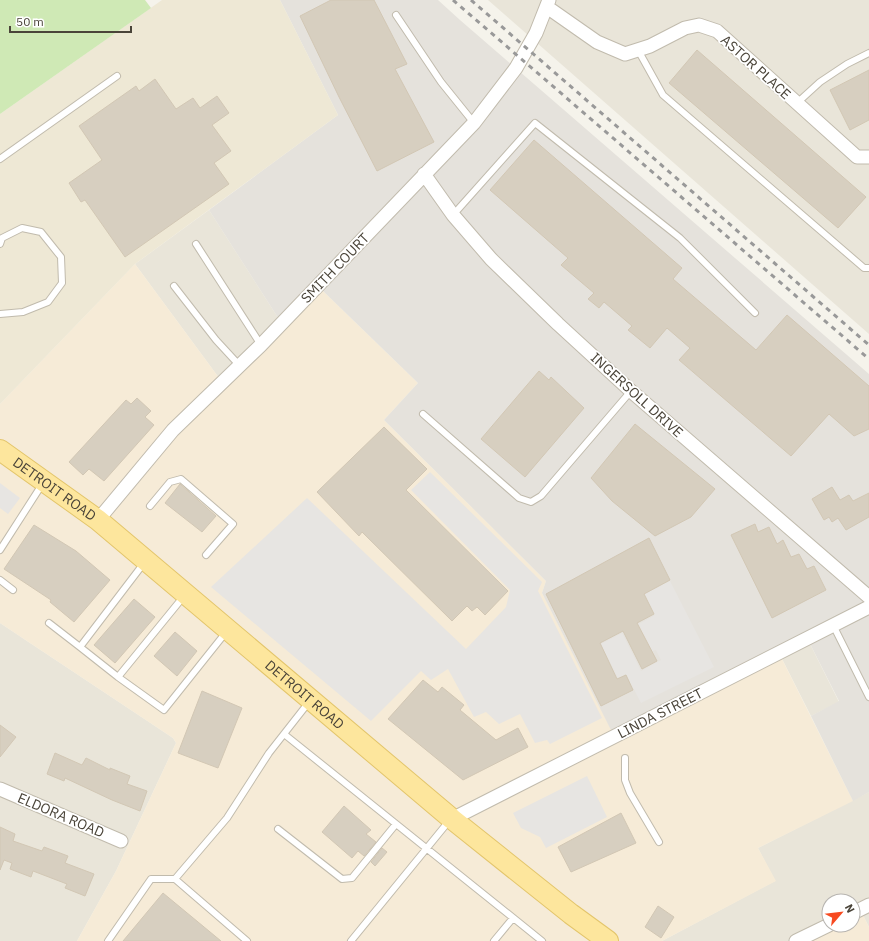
<svg xmlns="http://www.w3.org/2000/svg" width="869" height="941" font-family="'IBM Plex Sans',sans-serif">
<style>
.residential{fill:#e9e5d9}
.commercial{fill:#f6ebd7}
.industrial{fill:#e5e2dc}
.education{fill:#eee8d5}
.green{fill:#cfe9b5}
.parking{fill:#e7e5e2}
.building{fill:#d7cfc0;stroke:#d2c7b4}
.lines{fill:none;stroke-linecap:round;stroke-linejoin:round}
.lane-casing{stroke:#c1bbad;stroke-width:8}
.street-casing{stroke:#c1bbad;stroke-width:15}
.primary-casing{stroke:#e3c56b;stroke-width:22}
.lane{stroke:#fff;stroke-width:6}
.street{stroke:#fff;stroke-width:13}
.primary{stroke:#fde69d;stroke-width:20}
.rail{stroke:#999;stroke-width:3;stroke-dasharray:5 5;stroke-linecap:butt}
.labels{text-anchor:middle;dominant-baseline:central;stroke-width:3.5;stroke-linejoin:round;paint-order:stroke}
.street-label{font-size:14px;fill:#4a4439;stroke:#fff}
</style>
<rect width="100%" height="100%" fill="#f5f3eb"/>
<path class="residential" d="M 488,0 L 869,0 L 869,334 Z
M 209,210 L 284,327 L 225,386 L 135,264 Z
M 0,623 L 173,738 L 176,743 L 116,871 L 77,941 L 0,941 Z
M 805,634 L 839,702 L 811,716 L 777,649 Z
M 869,792 L 869,927 L 863,915 L 853,920 L 853,901 L 829,901 L 829,925 L 843,925 L 811,941 L 662,941 L 775,881 L 758,848 Z"/>
<path class="commercial" d="M 135,264 L 225,386 L 322,290 L 418,383 L 384,420 L 546,581 L 542,593 L 612,731 L 777,649 L 853,801 L 758,848 L 776,881 L 662,941 L 77,941 L 116,871 L 176,743 L 173,738 L 0,623 L 0,404 Z
M 863,915 L 869,927 L 869,941 L 811,941 L 843,925 L 853,925 L 853,920 Z"/>
<path class="industrial" d="M 280,0 L 438,0 L 460,20 L 869,374 L 869,792 L 853,801 L 811,716 L 839,701 L 805,634 L 612,732 L 542,593 L 546,581 L 384,420 L 418,383 L 322,290 L 284,327 L 209,210 L 338,115 Z"/>
<path class="education" d="M 162,0 L 280,0 L 338,115 L 135,264 L 0,404 L 0,114 Z"/>
<path class="green" d="M 0,0 L 145,0 L 151,8 L 0,114 Z"/>
<path class="parking" d="M 430,472 L 542,582 L 538,591 L 602,718 L 550,744 L 547,740 L 535,743 L 520,714 L 499,724 L 486,712 L 474,717 L 448,669 L 431,680 L 421,671 L 371,721 L 211,587 L 307,498 L 466,649 L 506,607 L 510,590 L 411,490 Z
M 0,483 L 20,498 L 8,514 L 0,508 Z
M 670,581 L 714,667 L 641,703 L 626,674 L 618,678 L 601,644 L 622,633 L 641,671 L 661,660 L 656,650 L 652,651 L 639,624 L 655,615 L 645,594 Z
M 587,776 L 607,817 L 546,848 L 540,837 L 521,828 L 513,813 Z"/>
<path class="building" d="M 331,0 L 374,0 L 407,64 L 395,69 L 434,142 L 377,171 L 339,97 L 300,16 Z
M 697,50 L 866,197 L 838,228 L 669,83 Z
M 869,70 L 869,120 L 850,130 L 830,90 Z
M 155,79 L 176,109 L 193,98 L 200,108 L 217,96 L 229,113 L 212,125 L 231,151 L 214,163 L 229,184 L 125,257 L 85,200 L 81,202 L 69,183 L 102,160 L 79,126 L 136,86 L 139,91 Z
M 534,140 L 682,268 L 673,279 L 756,350 L 787,315 L 869,386 L 869,429 L 854,436 L 829,414 L 791,456 L 679,360 L 690,348 L 667,328 L 650,348 L 628,330 L 632,326 L 604,302 L 599,308 L 588,299 L 594,293 L 561,265 L 568,258 L 490,190 Z
M 539,371 L 549,380 L 551,377 L 584,408 L 525,477 L 481,439 Z
M 137,398 L 151,411 L 145,417 L 154,425 L 104,481 L 89,469 L 83,475 L 69,462 L 126,400 L 131,404 Z
M 635,424 L 715,489 L 691,517 L 655,536 L 612,501 L 591,478 Z
M 384,427 L 427,469 L 406,490 L 508,591 L 485,615 L 477,607 L 472,611 L 467,606 L 452,621 L 362,532 L 359,536 L 317,492 Z
M 180,484 L 216,516 L 202,532 L 165,503 Z
M 832,487 L 840,500 L 849,495 L 853,501 L 869,493 L 869,517 L 846,530 L 838,518 L 832,522 L 829,517 L 824,520 L 812,499 Z
M 755,524 L 758,532 L 769,527 L 777,544 L 783,540 L 791,557 L 799,554 L 807,569 L 814,566 L 826,590 L 772,618 L 731,535 Z
M 34,525 L 76,551 L 110,580 L 74,622 L 50,602 L 51,600 L 4,569 Z
M 649,538 L 670,580 L 644,594 L 654,614 L 637,623 L 657,661 L 642,669 L 623,631 L 600,643 L 617,679 L 626,675 L 633,690 L 601,706 L 546,594 Z
M 134,599 L 155,617 L 115,663 L 94,645 Z
M 175,632 L 197,651 L 177,676 L 154,656 Z
M 423,680 L 438,692 L 442,687 L 464,705 L 460,710 L 496,740 L 518,728 L 528,747 L 463,780 L 388,719 Z
M 202,691 L 242,708 L 218,768 L 178,753 Z
M 0,725 L 16,737 L 0,757 Z
M 55,753 L 82,765 L 86,758 L 110,770 L 110,768 L 130,776 L 127,784 L 147,791 L 140,811 L 112,800 L 65,778 L 64,781 L 47,774 Z
M 344,806 L 371,830 L 366,834 L 376,842 L 364,856 L 358,851 L 352,858 L 322,832 Z
M 621,813 L 636,843 L 571,872 L 558,847 Z
M 0,827 L 15,834 L 13,841 L 42,851 L 44,847 L 68,856 L 65,863 L 94,874 L 85,896 L 65,888 L 67,884 L 33,871 L 31,877 L 10,869 L 12,863 L 4,860 L 0,870 Z
M 382,848 L 387,852 L 375,866 L 371,862 Z
M 163,893 L 221,941 L 123,941 Z
M 658,906 L 674,917 L 661,938 L 645,927 Z"/>
<g class="lines">
<g class="lane-casing">
<path id="lane" d="M 396,15 L 441,82 L 474,123
M 638,50 L 663,95 L 864,268 L 869,268
M 797,103 L 820,82 L 847,64 L 869,53
M 0,159 L 117,76
M 453,215 L 535,123 L 680,238 L 755,313
M 0,244 L 2,238 L 22,228 L 41,232 L 61,257 L 62,283 L 48,302 L 23,312 L 0,314
M 196,244 L 261,345
M 174,286 L 216,340 L 240,366
M 423,414 L 519,498 L 531,502 L 541,496 L 631,391
M 150,506 L 170,482 L 181,479 L 233,524 L 206,555
M 0,550 L 43,483
M 0,580 L 13,590
M 49,623 L 80,647 L 144,563
M 833,625 L 869,697
M 80,647 L 118,677 L 184,596
M 118,677 L 164,710 L 227,631
M 284,734 L 542,941
M 625,758 L 625,780 L 630,793 L 659,842
M 278,829 L 342,879 L 352,878 L 396,824
M 175,879 L 247,941
M 108,941 L 151,879 L 175,879 L 227,818 L 269,753 L 309,702
M 351,941 L 449,821
M 494,941 L 513,918"/>
</g>
<g class="street-casing">
<path id="street" d="M 547,7 L 597,42 L 625,54 L 650,46 L 685,28 L 699,25 L 717,31 L 857,157 L 869,157
M 424,174 L 453,215 L 491,259 L 558,324 L 631,391 L 869,597
M 98,520 L 173,430 L 261,345 L 474,123 L 516,68 L 536,33 L 549,0
M 0,789 L 121,841
M 452,819 L 869,607
M 853,913 L 869,905
M 796,941 L 829,925"/>
</g>
<g class="primary-casing">
<g id="primary">
<path id="s1" d="M 0,450 L 98,520 L 452,819 L 571,914 L 608,941"/>
</g>
</g>
<use href="#lane" class="lane"/>
<use href="#street" class="street"/>
<use href="#primary" class="primary"/>
<path class="rail" d="M 453,0 L 869,359
M 471,0 L 869,345"/>
</g>
<g class="labels">
<g class="street-label">
<text transform="translate(756 67) rotate(42)">ASTOR PLACE</text>
<text transform="translate(335 268) rotate(-46)">SMITH COURT</text>
<text transform="translate(637 395) rotate(42)">INGERSOLL DRIVE</text>
<text stroke="none"><textPath href="#s1" startOffset="67">DETROIT ROAD</textPath></text>
<text stroke="none"><textPath href="#s1" startOffset="391">DETROIT ROAD</textPath></text>
<text transform="translate(660 713) rotate(-27)">LINDA STREET</text>
<text transform="translate(61 815) rotate(23)">ELDORA ROAD</text>
</g>
</g>
<g transform="translate(841 913) rotate(62)"><circle r="19" fill="#ffffff" stroke="#b7b4b0"/>
<path d="M0-3L7 15L0 10L-7 15Z" fill="#f74a20"/>
<text y="-6" font-size="11" font-weight="bold" text-anchor="middle" fill="#4a4439">N</text>
</g>
<path d="M10 26v6h121v-6" fill="none" stroke="#4a4439" stroke-width="2"/>
<text x="16" y="26" font-size="12" fill="#4a4439" stroke="#ffffff" stroke-width="3" paint-order="stroke">50 m</text>
</svg>
